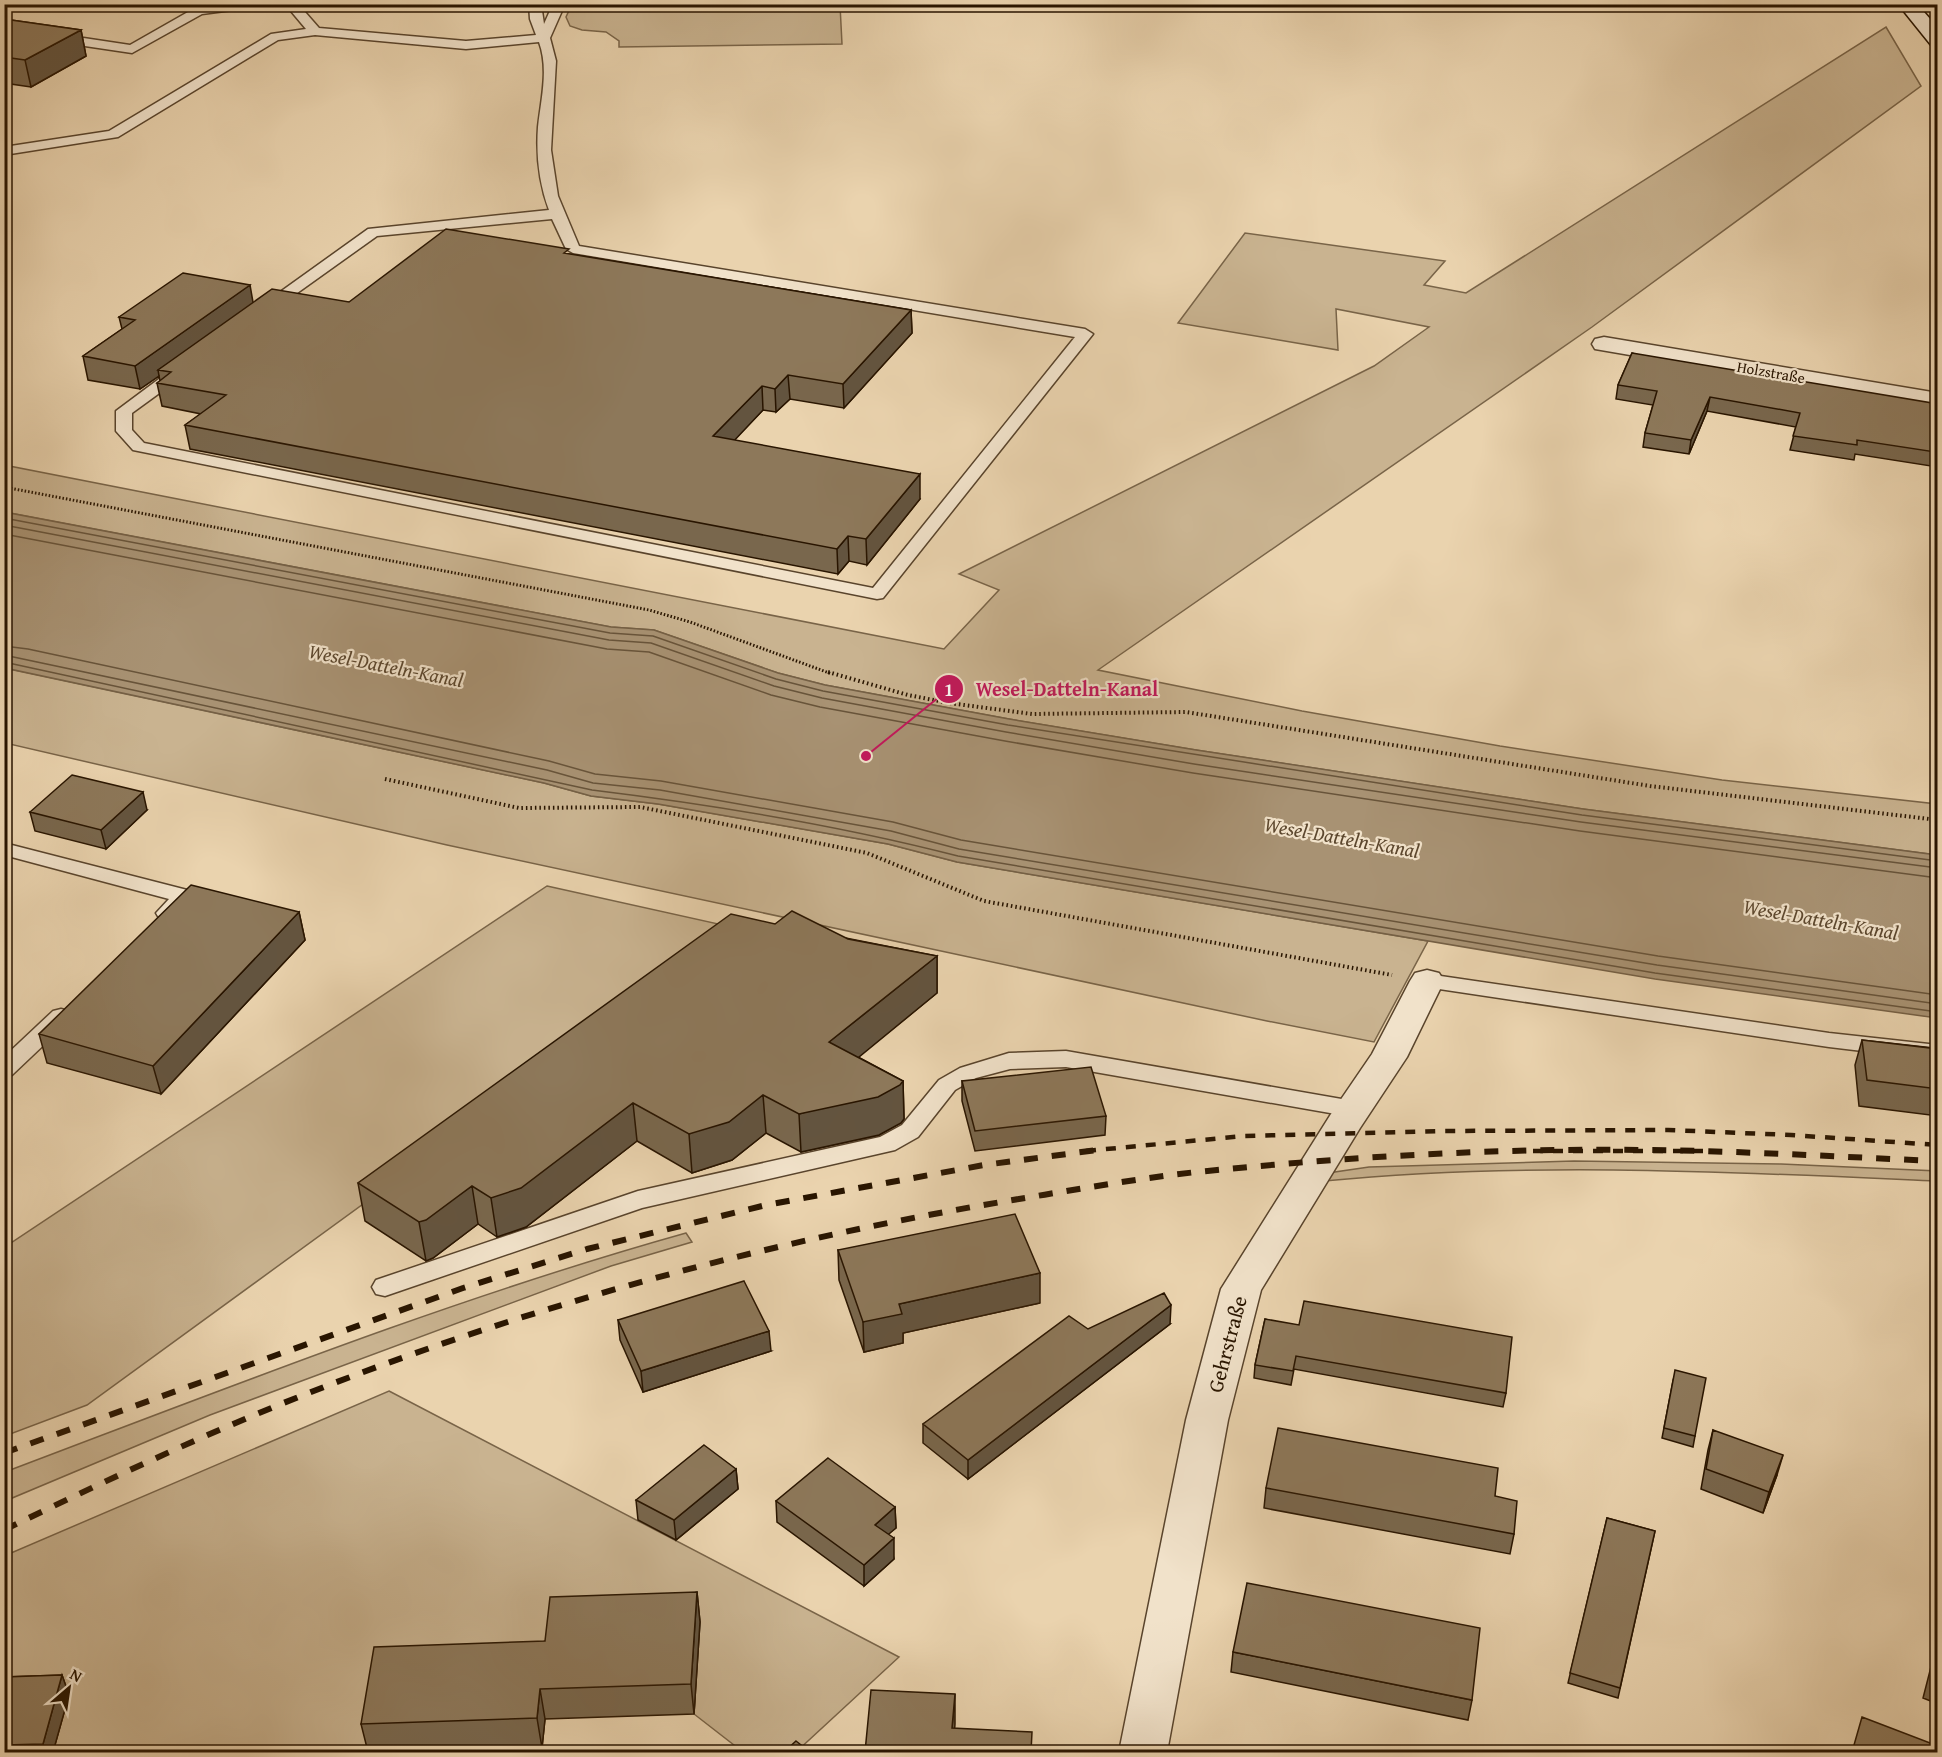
<svg xmlns="http://www.w3.org/2000/svg" width="1942" height="1757" font-family="'Gentium Book Plus',serif">
<style>
.green{fill:#c9b390;stroke:#796448;stroke-width:1.5}
.water{fill:#a89273;stroke:#756045;stroke-width:1.5}
.lines{fill:none;stroke-linecap:round;stroke-linejoin:round}
.shore{stroke:#68543a;stroke-width:1.5}
.service-casing{stroke:#59442c;stroke-width:3}
.minor-casing{stroke:#59442c;stroke-width:3}
.secondary-casing{stroke:#291500;stroke-width:3}
.path-far1{stroke:#291500;stroke-width:3;stroke-dasharray:1.5 2;stroke-linecap:butt}
.path{stroke:#291500;stroke-width:4;stroke-dasharray:1.5 3;stroke-linecap:butt}
.service{fill:#f1e2ca;fill-rule:evenodd}
.minor{fill:#f1e2ca;fill-rule:evenodd}
.secondary{fill:#f1e2ca;fill-rule:evenodd}
.rail-far1{stroke:#291500;stroke-width:4.5;stroke-dasharray:10 10;stroke-linecap:butt}
.rail{stroke:#291500;stroke-width:6;stroke-dasharray:14 14;stroke-linecap:butt}
.wall{fill:#79674d;stroke:#291500;stroke-width:1.5}
.shaded-wall{fill:#63543f;stroke:#291500;stroke-width:1.5}
.building{fill:#8d785a;stroke:#291500;stroke-width:1.5}
.labels{text-anchor:middle;dominant-baseline:central;stroke-width:4.5;stroke-linejoin:round;paint-order:stroke}
.far-street-label{font-size:15px;fill:#291500;stroke:#f1e2ca}
.water-label{font-size:20px;font-style:italic;fill:#5c472e;stroke:#f1e2ca}
.near-street-label{font-size:21px;fill:#291500;stroke:#f1e2ca}
.leader{fill:none;stroke:#c2185b;stroke-width:2}
.callout-dot{fill:#c2185b;stroke:#f1e2ca;stroke-width:2}
.mark-label{font-size:18px;text-anchor:middle;font-weight:bold;fill:#fff}
.callout-label{font-size:20px;text-anchor:middle;font-weight:bold;fill:#c2185b;stroke:#f1e2ca;stroke-width:4.5;stroke-linejoin:round;paint-order:stroke}
</style>
<rect width="100%" height="100%" fill="#ead3ae"/>
<filter id="stains"><feTurbulence type="fractalNoise" baseFrequency=".00333" numOctaves="4"/><feColorMatrix values="0 0 0 0 .2 0 0 0 0 .09 0 0 0 0 .02 0 0 0 .5 -.17"/></filter>
<radialGradient id="worn" r=".72"><stop offset=".6" stop-color="#630" stop-opacity="0"/><stop offset="1" stop-color="#630" stop-opacity=".3"/></radialGradient>
<path class="green" d="M 572,4 L 840,5 L 842,44 L 619,47 L 619,41 L 606,32 L 582,30 L 570,26 L 566,17 Z
M 1886,27 L 1921,86 L 1592,327 L 1098,670 L 1302,711 L 1500,746 L 1722,780 L 1937,804 L 1937,855 L 1583,809 L 1196,750 L 1009,719 L 825,685 L 778,673 L 654,630 L 611,627 L 5,512 L 4,465 L 944,649 L 999,590 L 959,574 L 1374,366 L 1429,327 L 1336,309 L 1338,350 L 1178,323 L 1245,233 L 1445,261 L 1424,285 L 1466,293 Z
M 4,668 L 544,783 L 591,796 L 658,804 L 888,844 L 957,862 L 1428,941 L 1374,1042 L 1267,1021 L 447,845 L 5,743 Z
M 547,886 L 741,929 L 87,1405 L 5,1436 L 5,1247 Z
M 1574,1161 L 1781,1164 L 1938,1171 L 1937,1181 C 1734,1172 1528,1161 1324,1181 L 1328,1173 L 1369,1167 Z
M 686,1233 L 692,1242 L 611,1266 L 210,1415 L 5,1501 L 5,1472 C 230,1387 454,1298 686,1233 Z
M 389,1391 L 899,1657 L 796,1752 L 743,1752 L 694,1714 L 699,1622 L 550,1672 L 368,1752 L 5,1752 L 4,1556 Z"/>
<path class="water" d="M 4,512 L 611,627 L 654,630 L 778,673 L 825,685 L 1009,719 L 1196,750 L 1583,809 L 1937,855 L 1937,1018 L 1655,979 L 957,862 L 888,844 L 658,804 L 591,796 L 544,783 L 5,668 Z"/>
<g class="lines">
<path class="shore" d="M 4,518 L 610,633 L 653,636 L 776,679 L 823,691 L 1008,725 L 1582,815 L 1938,861
M 4,525 L 609,640 L 651,643 L 774,686 L 822,698 L 1006,732 L 1194,764 L 1581,822 L 1938,868
M 4,534 L 607,649 L 649,652 L 771,695 L 820,707 L 1005,741 L 1193,773 L 1580,831 L 1938,878
M 4,646 L 28,649 L 549,761 L 595,774 L 661,781 L 893,822 L 961,840 L 1658,956 L 1938,995
M 4,655 L 547,770 L 593,783 L 660,790 L 891,831 L 959,849 L 1657,965 L 1938,1004
M 4,662 L 592,790 C 715,805 838,825 958,856 L 1655,973 L 1938,1012"/>
<g class="service-casing">
<path id="service" d="M 220,4 L 254,4 L 248,8 L 202,14 L 132,53 L 4,34 L 4,26 L 130,45 L 195,8 Z
M 285,4 L 298,4 L 319,28 L 466,41 L 536,35 L 530,19 L 529,4 L 541,4 L 544,24 L 553,4 L 565,4 L 550,38 L 556,61 L 551,150 L 558,196 L 579,246 L 1085,329 L 1093,334 L 883,598 L 877,599 L 133,450 L 116,431 L 116,411 L 175,367 L 187,367 L 189,370 L 187,373 L 132,413 L 132,430 L 144,443 L 873,588 L 1075,337 L 573,253 L 566,249 L 552,219 L 377,236 L 272,311 L 262,311 L 260,308 L 262,305 L 368,229 L 549,210 C 539,183 536,155 538,127 C 541,99 549,69 539,42 L 466,49 L 315,35 L 278,40 L 118,137 L 4,155 L 4,147 L 109,131 L 271,34 L 306,29 Z
M 4,843 L 191,891 L 195,896 C 186,908 175,922 159,918 L 156,913 L 169,899 L 4,855 Z
M 1427,974 L 1829,1033 L 1938,1045 L 1938,1060 L 1829,1047 L 1419,986 L 1416,981 L 1419,976 Z
M 61,1009 L 69,1011 L 72,1016 L 69,1021 L 12,1075 L 4,1077 L 4,1057 L 53,1011 Z
M 1066,1051 L 1353,1101 L 1361,1103 L 1365,1109 L 1361,1115 L 1353,1117 L 1066,1067 L 1010,1069 L 976,1078 L 955,1090 L 918,1137 L 895,1150 L 642,1208 L 385,1296 L 376,1294 L 372,1287 L 376,1280 L 638,1191 L 880,1137 L 902,1125 L 939,1080 L 960,1068 L 1009,1053 Z"/>
</g>
<g class="minor-casing">
<path id="minor" d="M 1604,337 L 1938,393 L 1938,408 L 1595,349 L 1592,344 L 1595,339 Z
M 1427,970 L 1439,973 L 1444,981 L 1407,1057 L 1360,1128 L 1261,1290 L 1228,1420 L 1167,1752 L 1119,1752 L 1186,1420 L 1221,1289 L 1331,1114 L 1372,1054 L 1410,981 L 1415,973 Z"/>
</g>
<g class="secondary-casing">
<path id="secondary" d="M 1898,4 L 1917,4 L 1938,28 L 1938,47 L 1931,45 Z"/>
</g>
<path class="path-far1" d="M 4,487 L 649,610 L 690,622 L 832,674"/>
<path class="path" d="M 828,672 L 908,695 L 949,703 L 1032,714 L 1186,712 L 1650,786 L 1938,820
M 385,779 L 519,808 L 640,807 L 867,853 L 984,901 L 1392,975"/>
<use href="#service" class="service"/>
<use href="#minor" class="minor"/>
<use href="#secondary" class="secondary"/>
<path class="rail-far1" d="M 1086,1151 L 1244,1136 L 1442,1131 L 1668,1130 L 1791,1135 L 1938,1145
M 1533,1151 L 1704,1151"/>
<path class="rail" d="M 4,1453 L 463,1288 L 587,1249 L 766,1205 L 984,1165 L 1097,1150
M 4,1530 C 109,1479 215,1429 324,1387 C 548,1300 782,1238 1019,1199 C 1085,1188 1151,1176 1217,1170 C 1360,1156 1504,1148 1648,1150 C 1744,1151 1841,1157 1938,1161"/>
</g>
<path class="wall" d="M 4,19 L 81,30 L 86,56 L 31,87 L 4,83 Z
M 569,254 L 911,310 L 912,333 L 844,408 L 790,399 L 776,412 L 763,410 L 734,440 L 920,499 L 867,565 L 849,561 L 838,574 L 190,449 L 185,425 L 201,414 L 162,406 L 157,383 L 160,381 L 159,376 L 140,389 L 88,380 L 83,356 L 122,329 L 119,317 L 253,303 L 349,302 Z
M 1632,353 L 1935,452 L 1931,466 L 1855,454 L 1854,460 L 1790,450 L 1796,427 L 1707,411 L 1689,454 L 1643,447 L 1645,433 L 1653,405 L 1616,399 L 1618,385 Z
M 147,810 L 106,849 L 35,831 L 30,812 Z
M 299,912 L 305,940 L 161,1094 L 47,1063 L 39,1034 Z
M 775,924 L 937,956 L 937,993 L 858,1057 L 903,1081 L 904,1119 L 901,1123 L 879,1135 L 801,1152 L 766,1133 L 732,1160 L 692,1173 L 637,1141 L 526,1227 L 497,1237 L 478,1224 L 433,1258 L 426,1261 L 365,1221 L 358,1183 Z
M 1938,1037 L 1938,1116 L 1859,1106 L 1855,1065 L 1862,1040 L 1934,1048 Z
M 962,1081 L 1106,1116 L 1105,1135 L 975,1151 L 962,1101 Z
M 838,1250 L 1040,1303 L 903,1333 L 903,1343 L 864,1352 L 839,1280 Z
M 1265,1319 L 1506,1393 L 1503,1407 L 1294,1369 L 1291,1385 L 1254,1378 L 1255,1365 Z
M 618,1320 L 771,1351 L 643,1392 L 620,1340 Z
M 1170,1324 L 968,1479 L 923,1443 L 923,1424 L 1088,1329 Z
M 1673,1381 L 1695,1436 L 1693,1447 L 1662,1438 Z
M 1713,1430 L 1777,1475 L 1763,1513 L 1701,1489 L 1708,1450 Z
M 736,1469 L 738,1489 L 676,1540 L 638,1520 L 636,1500 Z
M 1266,1488 L 1495,1496 L 1514,1534 L 1510,1554 L 1264,1508 Z
M 776,1501 L 895,1507 L 896,1528 L 888,1534 L 894,1559 L 864,1586 L 777,1522 Z
M 1607,1518 L 1655,1531 L 1618,1698 L 1568,1683 Z
M 697,1592 L 700,1622 L 694,1714 L 545,1719 L 542,1748 L 414,1752 L 368,1752 L 361,1724 L 545,1641 Z
M 1938,1647 L 1938,1704 L 1923,1698 L 1933,1659 Z
M 1233,1652 L 1472,1700 L 1468,1720 L 1231,1672 Z
M 62,1675 L 69,1695 L 53,1752 L 4,1752 L 4,1677 Z"/>
<path class="shaded-wall" d="M 81,30 L 86,56 L 31,87 L 25,60 Z
M 250,285 L 254,308 L 158,370 L 159,376 L 140,389 L 135,366 Z
M 911,310 L 912,333 L 844,408 L 843,384 Z
M 788,375 L 790,399 L 776,412 L 775,389 Z
M 762,386 L 763,410 L 715,461 L 713,436 Z
M 1710,397 L 1707,411 L 1689,454 L 1691,440 Z
M 920,474 L 920,499 L 867,565 L 866,539 Z
M 848,536 L 849,561 L 838,574 L 837,549 Z
M 143,792 L 147,810 L 106,849 L 101,830 Z
M 299,912 L 305,940 L 161,1094 L 153,1066 Z
M 937,956 L 937,993 L 831,1080 L 829,1042 Z
M 903,1081 L 904,1119 L 901,1123 L 879,1135 L 801,1152 L 799,1114 Z
M 763,1095 L 766,1133 L 732,1160 L 692,1173 L 689,1134 Z
M 633,1103 L 637,1141 L 526,1227 L 497,1237 L 491,1198 Z
M 472,1186 L 478,1224 L 433,1258 L 426,1261 L 419,1222 Z
M 1040,1273 L 1040,1303 L 903,1333 L 903,1343 L 864,1352 L 863,1322 L 899,1304 Z
M 1171,1305 L 1170,1324 L 968,1479 L 968,1460 Z
M 769,1331 L 771,1351 L 643,1392 L 641,1371 Z
M 1783,1455 L 1777,1475 L 1763,1513 L 1769,1492 Z
M 736,1469 L 738,1489 L 676,1540 L 674,1520 Z
M 895,1507 L 896,1528 L 876,1545 L 875,1525 Z
M 894,1538 L 894,1559 L 864,1586 L 864,1565 Z
M 697,1592 L 700,1622 L 694,1714 L 691,1684 Z
M 62,1675 L 69,1695 L 53,1752 L 46,1752 L 43,1744 Z
M 540,1689 L 545,1719 L 542,1748 L 537,1718 Z
M 955,1694 L 955,1724 L 953,1752 L 952,1728 Z"/>
<path class="building" d="M 4,19 L 81,30 L 25,60 L 4,57 Z
M 446,229 L 569,249 L 564,253 L 911,310 L 843,384 L 788,375 L 775,389 L 762,386 L 713,436 L 920,474 L 866,539 L 848,536 L 837,549 L 185,425 L 226,395 L 157,383 L 171,372 L 158,370 L 272,289 L 349,302 Z
M 183,273 L 250,285 L 135,366 L 83,356 L 135,320 L 119,317 Z
M 1632,353 L 1938,404 L 1935,452 L 1857,440 L 1857,445 L 1793,436 L 1800,413 L 1710,397 L 1691,440 L 1645,433 L 1657,391 L 1618,385 Z
M 72,775 L 143,792 L 101,830 L 30,812 Z
M 191,885 L 299,912 L 153,1066 L 39,1034 Z
M 792,911 L 848,939 L 937,956 L 829,1042 L 903,1081 L 900,1085 L 878,1097 L 799,1114 L 763,1095 L 729,1122 L 689,1134 L 633,1103 L 521,1188 L 491,1198 L 472,1186 L 426,1220 L 419,1222 L 358,1183 L 731,914 L 775,924 Z
M 1862,1040 L 1938,1049 L 1938,1089 L 1867,1080 Z
M 1091,1067 L 1106,1116 L 975,1131 L 962,1081 Z
M 1015,1214 L 1040,1273 L 899,1304 L 902,1314 L 863,1322 L 838,1250 Z
M 744,1281 L 769,1331 L 641,1371 L 618,1320 Z
M 1164,1293 L 1171,1305 L 968,1460 L 923,1424 L 1069,1316 L 1088,1329 Z
M 1304,1301 L 1512,1337 L 1506,1393 L 1296,1356 L 1293,1371 L 1255,1365 L 1265,1319 L 1299,1325 Z
M 1675,1370 L 1706,1378 L 1695,1436 L 1664,1428 Z
M 1278,1428 L 1498,1468 L 1495,1496 L 1517,1501 L 1514,1534 L 1266,1488 Z
M 1713,1430 L 1783,1455 L 1769,1492 L 1706,1469 Z
M 704,1445 L 736,1469 L 674,1520 L 636,1500 Z
M 828,1458 L 895,1507 L 875,1525 L 894,1538 L 864,1565 L 776,1501 Z
M 1607,1518 L 1655,1531 L 1620,1688 L 1570,1673 Z
M 1247,1583 L 1480,1628 L 1472,1700 L 1233,1652 Z
M 697,1592 L 691,1684 L 540,1689 L 537,1718 L 361,1724 L 374,1647 L 545,1641 L 550,1597 Z
M 1938,1652 L 1938,1677 L 1931,1675 Z
M 62,1675 L 43,1744 L 4,1745 L 4,1677 Z
M 871,1690 L 955,1694 L 952,1728 L 1032,1732 L 1031,1752 L 865,1752 Z
M 1862,1717 L 1938,1746 L 1938,1752 L 1852,1752 Z
M 796,1741 L 810,1752 L 784,1752 Z"/>
<g class="labels">
<g class="far-street-label">
<text transform="translate(1771 372) rotate(10)">Holzstraße</text>
</g>
<g class="water-label">
<text transform="translate(386 665) rotate(11)">Wesel-Datteln-Kanal</text>
<text transform="translate(1342 837) rotate(10)">Wesel-Datteln-Kanal</text>
<text transform="translate(1821 919) rotate(10)">Wesel-Datteln-Kanal</text>
</g>
<g class="near-street-label">
<text transform="translate(1227 1344) rotate(-75)">Gehrstraße</text>
</g>
</g>
<path class="leader" d="M866 756L949 689"/>
<g class="callout-dot">
<circle cx="866" cy="756" r="6"/>
<circle cx="949" cy="689" r="15"/>
</g>
<g class="mark-label">
<text x="949" y="696">1</text>
</g>
<g class="callout-label">
<text x="1067" y="696">Wesel-Datteln-Kanal</text>
</g>
<rect width="1942" height="1757" fill="none" stroke="#ead3ae" stroke-width="24"/>
<rect x="6" y="6" width="1930" height="1745" fill="none" stroke="#291500" stroke-width="3"/>
<rect x="12" y="12" width="1918" height="1733" fill="none" stroke="#291500" stroke-width="1.5"/>
<g transform="translate(69 1688) rotate(29)" stroke="#f1e2ca" stroke-width="4.5" paint-order="stroke">
<path d="M0-4.5L10 22L0 15L-10 22Z" fill="#291500"/>
<text y="-9" font-size="16" font-weight="bold" text-anchor="middle" fill="#291500">N</text>
</g>
<rect width="100%" height="100%" filter="url(#stains)"/>
<rect width="100%" height="100%" fill="url(#worn)"/>
</svg>
